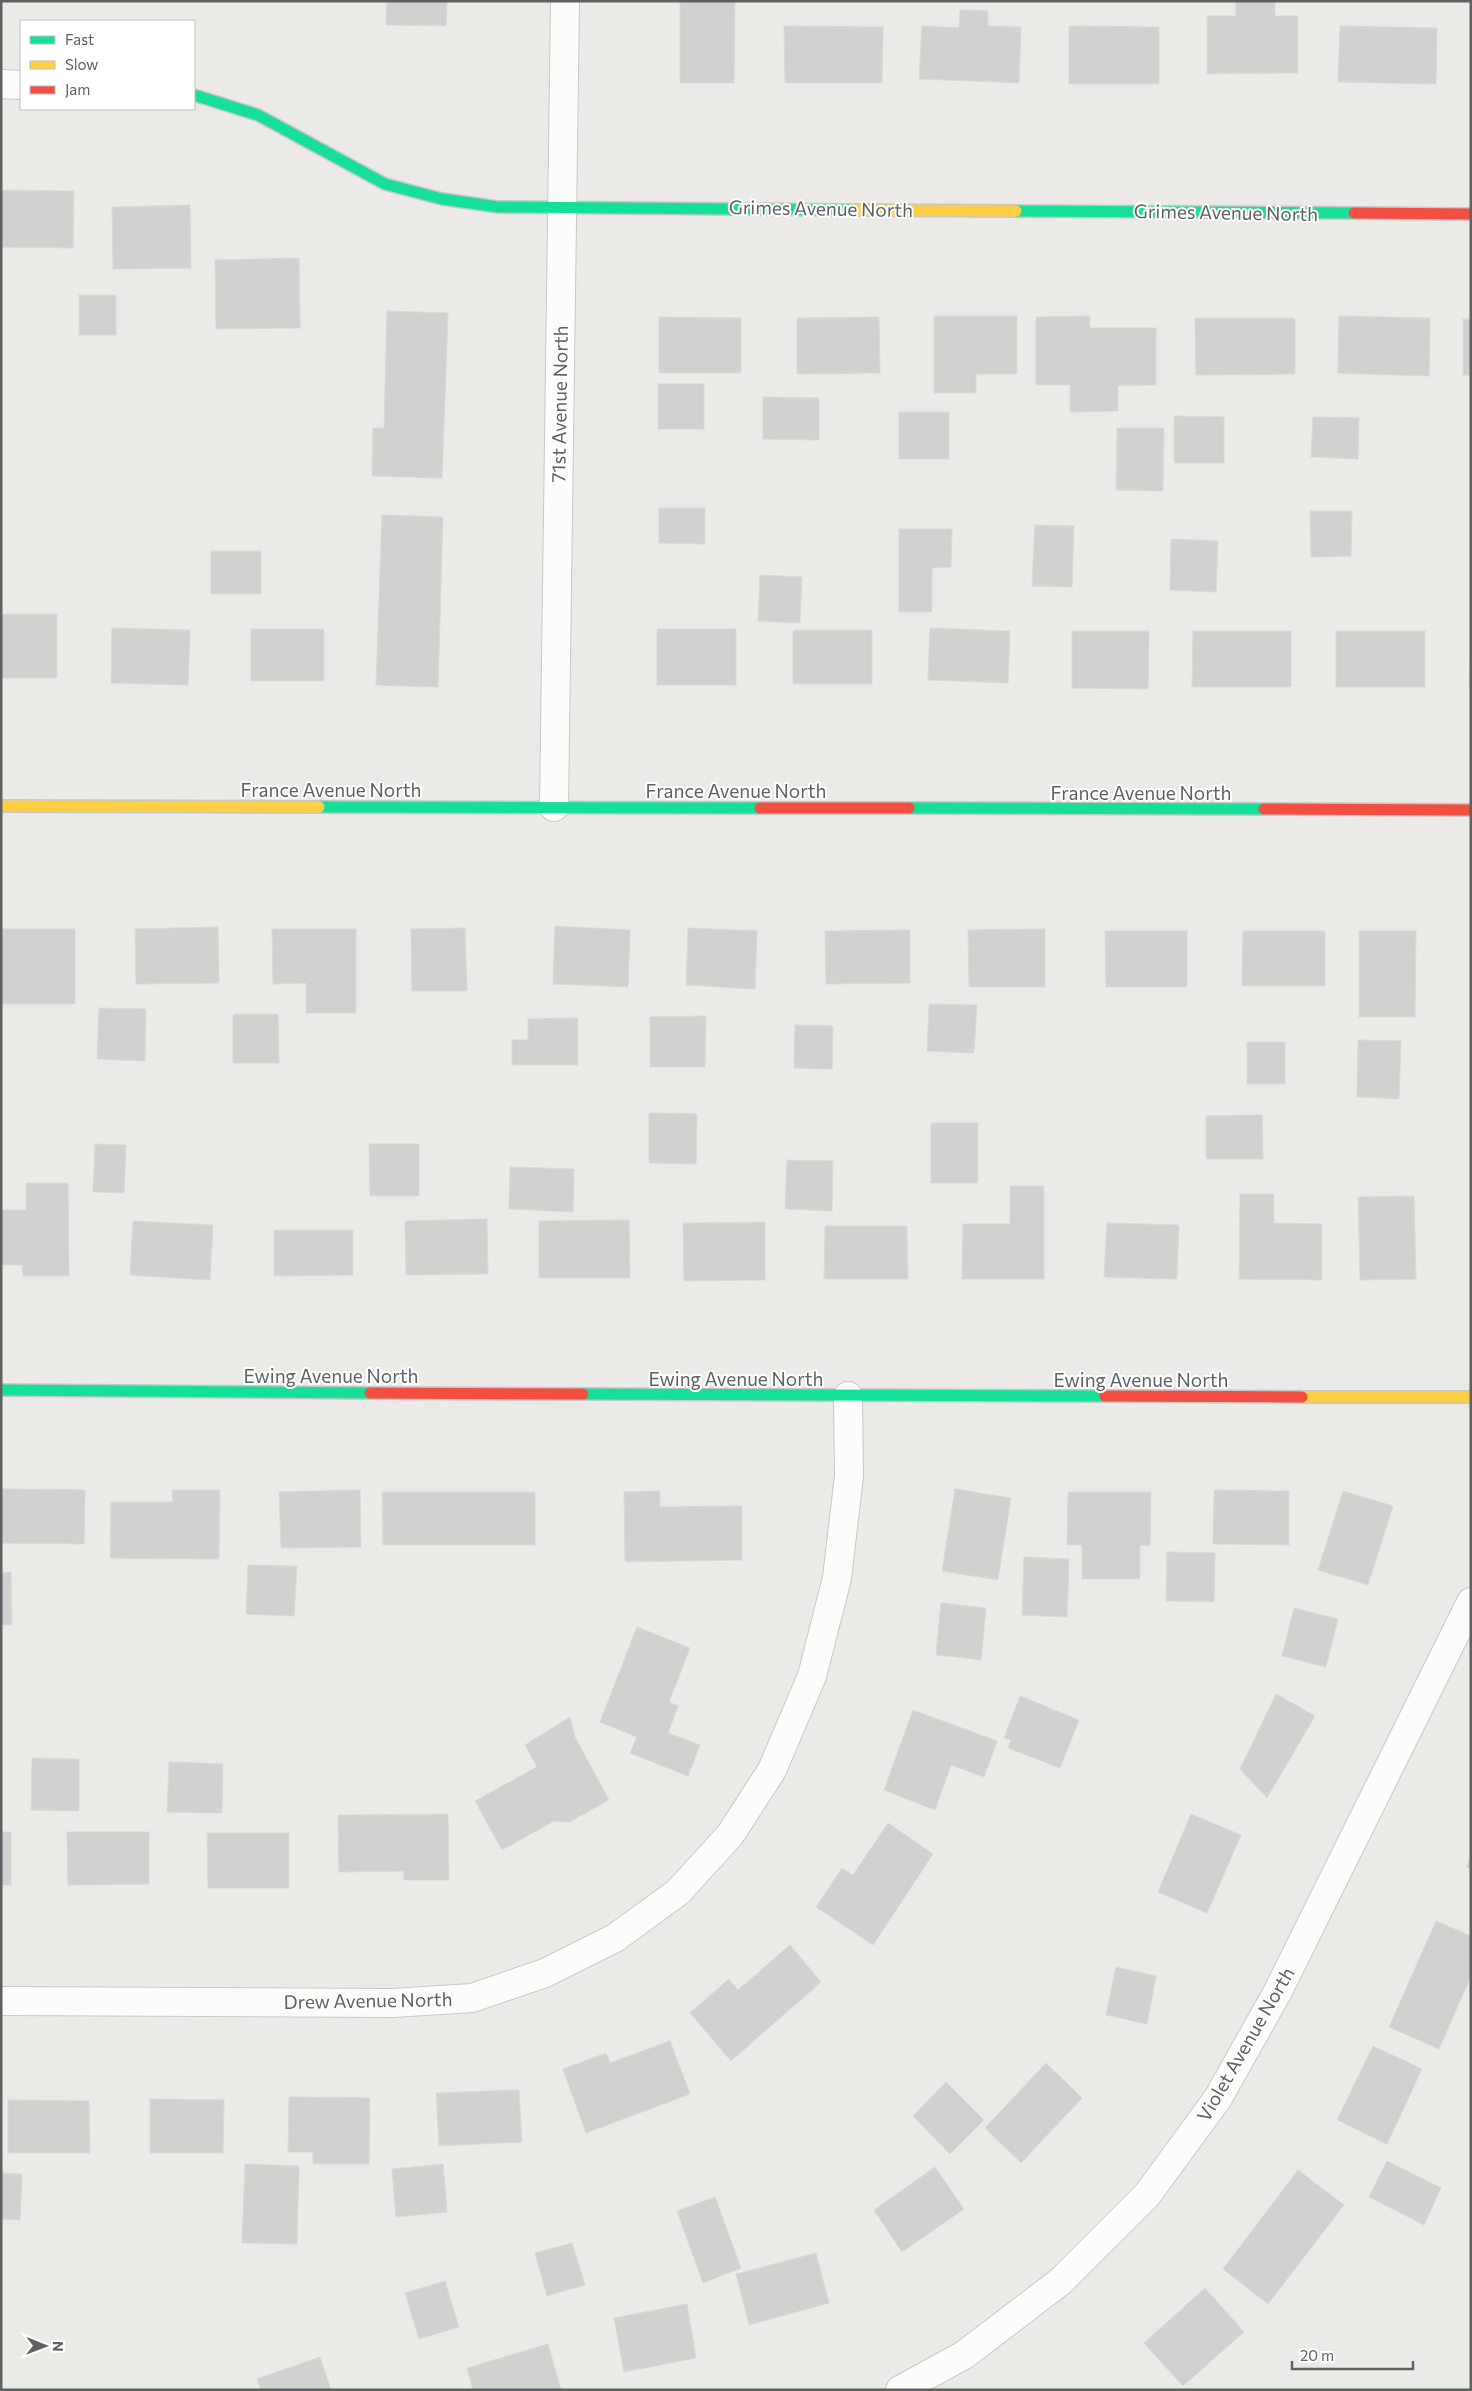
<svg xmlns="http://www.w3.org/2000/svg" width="1472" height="2391" font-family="Commissioner,sans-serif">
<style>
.building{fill:#d3d1d0;stroke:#dbd9d6}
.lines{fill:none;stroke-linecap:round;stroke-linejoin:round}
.street-casing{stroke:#c8c8c7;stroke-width:30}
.fast-casing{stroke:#c6c7c6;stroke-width:14}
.slow-casing{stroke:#c6c7c6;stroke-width:14}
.jam-casing{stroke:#c6c7c6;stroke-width:14}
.street{stroke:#fcfcfb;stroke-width:28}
.fast{stroke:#16e098;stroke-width:11}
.slow{stroke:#ffcf43;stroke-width:11}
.jam{stroke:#f24e42;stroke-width:11}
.labels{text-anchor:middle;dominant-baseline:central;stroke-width:4;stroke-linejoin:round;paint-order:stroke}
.street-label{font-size:19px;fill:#5d6164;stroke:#fff}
</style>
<rect width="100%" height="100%" fill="#eceae7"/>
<path class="building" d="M 387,1 L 447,1 L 446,26 L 386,25 Z
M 680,1 L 735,1 L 734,83 L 680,83 Z
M 1236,1 L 1275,1 L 1275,16 L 1298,16 L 1298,73 L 1207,74 L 1207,16 L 1236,16 Z
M 960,10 L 988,11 L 988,26 L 1021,27 L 1019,83 L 919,79 L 922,26 L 959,28 Z
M 784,26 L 883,27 L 882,83 L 785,83 Z
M 1069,26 L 1159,27 L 1159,84 L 1069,84 Z
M 1340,26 L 1437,28 L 1436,84 L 1338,82 Z
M 1,190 L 74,191 L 73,248 L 1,247 Z
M 190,205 L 191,268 L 113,269 L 112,207 Z
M 299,258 L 300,328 L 216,329 L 215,260 Z
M 79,295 L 116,295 L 116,335 L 79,335 Z
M 387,311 L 448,313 L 442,478 L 372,476 L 373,428 L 384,428 Z
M 934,316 L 1017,316 L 1017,374 L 976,374 L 976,393 L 934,393 Z
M 1090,316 L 1090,328 L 1156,328 L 1156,385 L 1118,386 L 1118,411 L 1070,412 L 1070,385 L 1036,385 L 1036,317 Z
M 1339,316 L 1430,318 L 1429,376 L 1338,373 Z
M 659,317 L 741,318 L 741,373 L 659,373 Z
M 879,317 L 880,373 L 797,374 L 797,318 Z
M 1195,318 L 1295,318 L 1295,374 L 1196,375 Z
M 1463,319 L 1471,319 L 1471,375 L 1463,375 Z
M 658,384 L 704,384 L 704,429 L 658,429 Z
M 763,397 L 819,398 L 819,440 L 763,439 Z
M 899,412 L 949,412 L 949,459 L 899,459 Z
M 1174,416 L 1224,417 L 1224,463 L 1174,463 Z
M 1313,417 L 1359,418 L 1358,459 L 1311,457 Z
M 1117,428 L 1164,428 L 1163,491 L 1116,490 Z
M 659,508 L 705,508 L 705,544 L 659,543 Z
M 1310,511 L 1352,511 L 1351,556 L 1311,557 Z
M 382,515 L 443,517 L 438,687 L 376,685 Z
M 1035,525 L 1074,526 L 1072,587 L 1032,586 Z
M 899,529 L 952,529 L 951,567 L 932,568 L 932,612 L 899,612 Z
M 1171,539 L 1218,541 L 1216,592 L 1170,590 Z
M 211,551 L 261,551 L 261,594 L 211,594 Z
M 760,575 L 802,577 L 800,623 L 758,621 Z
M 1,614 L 57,614 L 57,678 L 1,678 Z
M 112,628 L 190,630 L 188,685 L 111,683 Z
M 930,628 L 1010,631 L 1008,683 L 928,680 Z
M 251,629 L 324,629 L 324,681 L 251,681 Z
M 657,629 L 736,629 L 736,685 L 657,685 Z
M 793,630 L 872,630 L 872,684 L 793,684 Z
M 1072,631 L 1149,631 L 1148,689 L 1072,688 Z
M 1193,631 L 1291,631 L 1291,687 L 1192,687 Z
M 1336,631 L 1425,631 L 1425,687 L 1336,687 Z
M 1471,645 L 1471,688 L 1469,688 Z
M 555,926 L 630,930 L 628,987 L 553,984 Z
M 218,927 L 219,983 L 136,984 L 135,929 Z
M 465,928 L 467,991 L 412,991 L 411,929 Z
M 688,928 L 757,931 L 755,989 L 686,985 Z
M 1,929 L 75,929 L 75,1004 L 1,1004 Z
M 272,929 L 356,929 L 356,1013 L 306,1013 L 306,983 L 273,984 Z
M 1045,929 L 1045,987 L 969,987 L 968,930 Z
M 910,930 L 910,983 L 826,984 L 825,931 Z
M 1105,931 L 1187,931 L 1187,987 L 1106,987 Z
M 1243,931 L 1325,931 L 1325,986 L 1242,986 Z
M 1359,931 L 1416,931 L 1415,1017 L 1359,1017 Z
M 929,1004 L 977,1005 L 974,1053 L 927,1051 Z
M 99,1008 L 146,1009 L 145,1061 L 97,1059 Z
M 233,1014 L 278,1014 L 279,1063 L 233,1063 Z
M 706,1016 L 705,1067 L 650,1067 L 650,1017 Z
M 578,1018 L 578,1065 L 512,1065 L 512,1040 L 528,1040 L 528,1019 Z
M 795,1025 L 833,1026 L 832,1069 L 794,1068 Z
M 1358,1040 L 1401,1041 L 1399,1099 L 1357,1097 Z
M 1247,1042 L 1285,1042 L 1285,1084 L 1247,1084 Z
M 649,1113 L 697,1114 L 696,1164 L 649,1163 Z
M 1262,1115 L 1263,1159 L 1206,1159 L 1206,1116 Z
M 931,1123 L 978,1123 L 978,1183 L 931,1183 Z
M 95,1144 L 126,1145 L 124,1193 L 93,1192 Z
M 369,1144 L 419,1144 L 419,1196 L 370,1196 Z
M 787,1160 L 833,1161 L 832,1211 L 785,1209 Z
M 510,1167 L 574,1169 L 573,1212 L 509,1209 Z
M 26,1183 L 68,1183 L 69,1276 L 23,1276 L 22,1265 L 1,1265 L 1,1210 L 26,1210 Z
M 1010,1186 L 1044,1186 L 1044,1279 L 962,1279 L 963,1224 L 1010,1224 Z
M 1240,1194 L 1274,1194 L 1274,1223 L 1322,1224 L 1322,1280 L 1239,1279 Z
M 1414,1196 L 1416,1279 L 1360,1280 L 1358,1197 Z
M 487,1219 L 488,1274 L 406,1275 L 405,1221 Z
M 629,1220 L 630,1278 L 539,1278 L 539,1221 Z
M 133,1221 L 213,1225 L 210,1280 L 130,1275 Z
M 765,1222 L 765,1280 L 684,1281 L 683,1223 Z
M 1107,1223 L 1179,1225 L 1177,1279 L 1104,1277 Z
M 825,1226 L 907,1226 L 908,1279 L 824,1279 Z
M 274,1230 L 353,1230 L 353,1275 L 274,1276 Z
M 2,1489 L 85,1490 L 84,1544 L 2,1543 Z
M 955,1489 L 1011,1498 L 998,1580 L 942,1571 Z
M 172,1490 L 220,1490 L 219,1559 L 110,1558 L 111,1502 L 173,1502 Z
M 360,1490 L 361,1547 L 281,1548 L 279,1492 Z
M 1214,1490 L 1289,1491 L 1289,1545 L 1213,1544 Z
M 660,1491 L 660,1507 L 742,1506 L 742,1560 L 625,1562 L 624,1492 Z
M 1343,1491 L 1393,1506 L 1368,1585 L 1318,1570 Z
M 382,1492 L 535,1492 L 535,1545 L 383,1545 Z
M 1068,1492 L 1151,1492 L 1150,1546 L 1140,1545 L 1140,1579 L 1082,1579 L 1082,1545 L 1067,1545 Z
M 1167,1552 L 1215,1553 L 1214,1602 L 1166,1601 Z
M 1024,1557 L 1069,1559 L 1067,1617 L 1022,1615 Z
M 248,1565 L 297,1566 L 294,1616 L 246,1614 Z
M 11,1572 L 12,1625 L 1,1625 L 1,1573 Z
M 941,1603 L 986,1608 L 981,1660 L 936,1655 Z
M 1294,1608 L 1338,1619 L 1326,1667 L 1282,1656 Z
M 637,1627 L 690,1648 L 669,1702 L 678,1706 L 668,1733 L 700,1745 L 688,1776 L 630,1753 L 637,1737 L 600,1722 Z
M 1276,1694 L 1315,1716 L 1267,1798 L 1240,1769 Z
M 1020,1696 L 1079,1720 L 1060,1768 L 1008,1748 L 1011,1740 L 1004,1738 Z
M 913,1710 L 997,1741 L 984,1777 L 951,1765 L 935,1810 L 884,1790 Z
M 570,1717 L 575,1737 L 609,1800 L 569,1822 L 554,1821 L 502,1850 L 475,1801 L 537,1767 L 525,1745 Z
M 32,1758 L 79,1759 L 79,1811 L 31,1810 Z
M 169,1762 L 223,1764 L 222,1813 L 167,1812 Z
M 448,1814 L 449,1880 L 404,1880 L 404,1871 L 339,1872 L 338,1815 Z
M 1191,1814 L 1241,1835 L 1207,1913 L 1158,1892 Z
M 888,1823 L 933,1854 L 873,1945 L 816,1907 L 842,1868 L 853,1875 Z
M 1,1832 L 11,1832 L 11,1885 L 1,1885 Z
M 67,1832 L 149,1832 L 149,1884 L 68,1885 Z
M 207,1833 L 289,1833 L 289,1888 L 208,1888 Z
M 1471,1856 L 1471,1869 L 1466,1867 Z
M 1436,1921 L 1471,1936 L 1471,1976 L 1439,2049 L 1389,2027 Z
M 790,1945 L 821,1982 L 731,2061 L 690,2013 L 729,1979 L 738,1990 Z
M 1116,1967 L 1156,1976 L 1147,2024 L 1106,2015 Z
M 670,2041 L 690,2094 L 586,2133 L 563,2069 L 606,2053 L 610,2063 Z
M 1373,2046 L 1422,2069 L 1387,2144 L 1337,2120 Z
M 1046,2063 L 1082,2098 L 1021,2163 L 985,2128 Z
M 946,2082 L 984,2120 L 950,2154 L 913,2116 Z
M 519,2090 L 522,2142 L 439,2146 L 436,2093 Z
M 289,2097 L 370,2098 L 369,2164 L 313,2164 L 313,2152 L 288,2152 Z
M 150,2099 L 224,2100 L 223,2153 L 150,2153 Z
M 8,2100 L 89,2101 L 90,2153 L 8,2153 Z
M 1387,2161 L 1441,2188 L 1424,2225 L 1369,2197 Z
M 245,2164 L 299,2166 L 297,2244 L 242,2243 Z
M 443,2164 L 447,2212 L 396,2217 L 392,2169 Z
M 935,2167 L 964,2209 L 902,2252 L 874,2210 Z
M 1298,2170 L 1344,2205 L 1268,2304 L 1223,2269 Z
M 1,2173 L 22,2174 L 20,2220 L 1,2219 Z
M 715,2197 L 741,2268 L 703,2283 L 677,2211 Z
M 572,2243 L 585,2285 L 547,2296 L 535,2253 Z
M 816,2253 L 829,2303 L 749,2325 L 736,2274 Z
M 445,2281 L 459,2327 L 419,2339 L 405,2293 Z
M 1205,2288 L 1244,2332 L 1183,2386 L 1144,2343 Z
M 687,2304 L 696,2358 L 624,2372 L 614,2318 Z
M 548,2344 L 561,2390 L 473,2390 L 467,2368 Z
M 320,2357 L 331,2390 L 261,2390 L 257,2379 Z"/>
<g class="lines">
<g class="street-casing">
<path id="street" d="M 1,84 L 21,85
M 554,807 L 565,1
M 1,2001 L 393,2003 L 472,1998 L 545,1973 L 615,1938 L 678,1892 L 730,1835 L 772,1770 L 812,1676 L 837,1578 L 849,1476 L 848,1396
M 900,2390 L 964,2355 L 1061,2281 L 1147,2195 L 1218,2098 L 1277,1993 L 1471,1602"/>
</g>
<g class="fast-casing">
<path id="fast" d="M 194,95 L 258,115 L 385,184 L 442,199 L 498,207 L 850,210
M 1016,211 L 1354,213
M 319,807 L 760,808
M 909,808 L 1264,809
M 1,1390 L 370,1393
M 583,1394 L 1105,1396"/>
</g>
<g class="slow-casing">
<path id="slow" d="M 850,210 L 1016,211
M 1,806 L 319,807
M 1302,1397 L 1471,1397"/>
</g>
<g class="jam-casing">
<path id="jam" d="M 1354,213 L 1471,214
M 760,808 L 909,808
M 1264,809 L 1471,810
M 370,1393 L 583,1394
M 1105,1396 L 1302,1397"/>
</g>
<use href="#street" class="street"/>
<use href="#fast" class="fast"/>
<use href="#slow" class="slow"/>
<use href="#jam" class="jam"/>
</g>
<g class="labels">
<g class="street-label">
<text transform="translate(821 208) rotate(1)">Grimes Avenue North</text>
<text transform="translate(1226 212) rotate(1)">Grimes Avenue North</text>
<text transform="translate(559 404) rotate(-89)">71st Avenue North</text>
<text x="331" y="789">France Avenue North</text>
<text x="736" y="790">France Avenue North</text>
<text x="1141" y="792">France Avenue North</text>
<text x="331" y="1375">Ewing Avenue North</text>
<text x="736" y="1378">Ewing Avenue North</text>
<text x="1141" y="1379">Ewing Avenue North</text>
<text transform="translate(368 2000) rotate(-1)">Drew Avenue North</text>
<text transform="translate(1245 2044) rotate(-60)">Violet Avenue North</text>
</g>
</g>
<rect width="1472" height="2391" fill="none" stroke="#5d6164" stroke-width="5"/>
<rect x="20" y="20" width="175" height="90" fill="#ffffff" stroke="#bec0c1"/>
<rect x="30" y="36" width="25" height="8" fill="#16e098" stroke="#bec0c1"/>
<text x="65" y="45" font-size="15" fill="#5d6164">Fast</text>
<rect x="30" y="61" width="25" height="8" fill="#ffcf43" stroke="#bec0c1"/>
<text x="65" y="70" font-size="15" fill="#5d6164">Slow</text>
<rect x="30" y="86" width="25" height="8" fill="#f24e42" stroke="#bec0c1"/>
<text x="65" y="95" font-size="15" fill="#5d6164">Jam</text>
<g transform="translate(45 2346) rotate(91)" stroke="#ffffff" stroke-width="4" paint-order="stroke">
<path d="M0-4L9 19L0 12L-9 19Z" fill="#5d6164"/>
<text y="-8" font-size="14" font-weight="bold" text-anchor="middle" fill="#5d6164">N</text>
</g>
<path d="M1292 2361v8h121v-8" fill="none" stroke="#5d6164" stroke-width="2.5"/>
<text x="1300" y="2361" font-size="15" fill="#5d6164" stroke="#ffffff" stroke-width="4" paint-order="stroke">20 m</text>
</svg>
